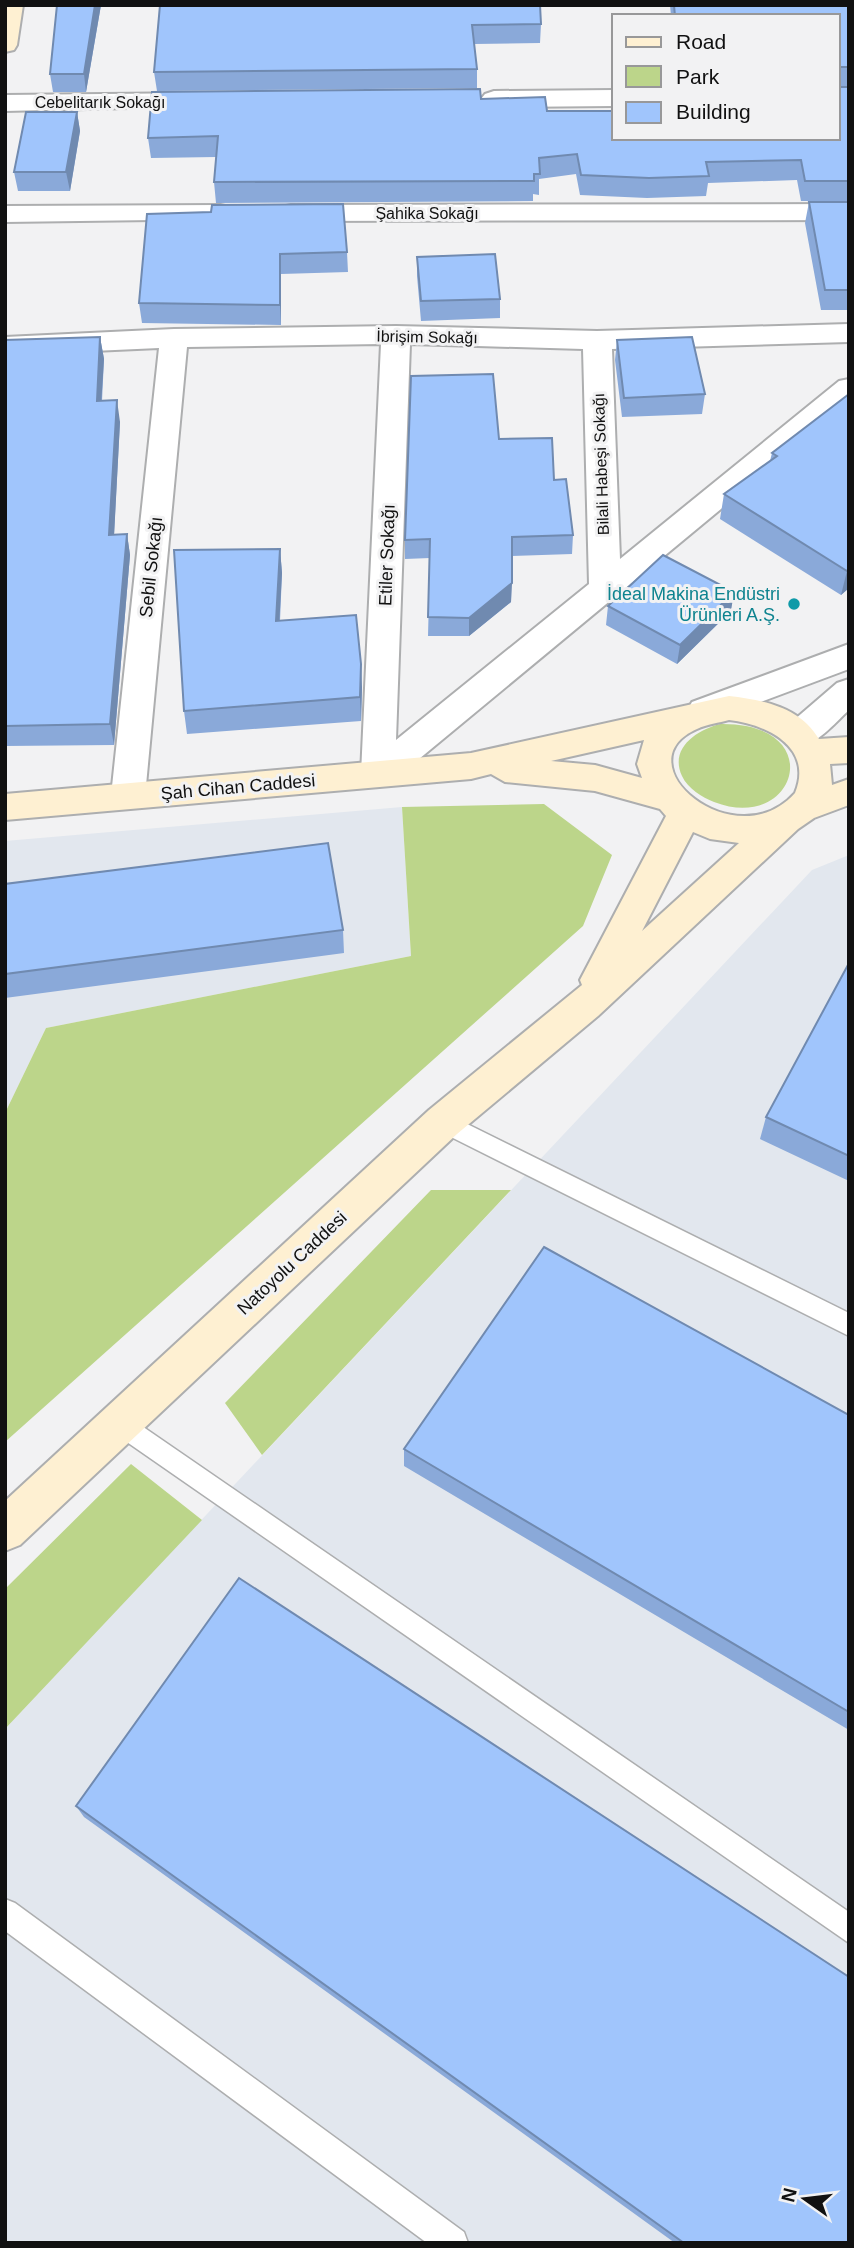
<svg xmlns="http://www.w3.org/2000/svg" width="854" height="2248" font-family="Helvetica,sans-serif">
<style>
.built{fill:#e2e7ee}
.green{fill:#bcd58a}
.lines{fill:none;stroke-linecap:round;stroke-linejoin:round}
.lane-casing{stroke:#adaeaf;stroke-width:3}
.street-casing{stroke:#adaeaf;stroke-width:4}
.secondary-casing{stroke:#adaeaf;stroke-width:4}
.lane{fill:#fff;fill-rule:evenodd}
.street{fill:#fff;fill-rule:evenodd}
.secondary{fill:#fef0d2;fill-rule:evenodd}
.wall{fill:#8aa9d9}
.shaded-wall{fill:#708ab0}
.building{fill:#a0c5fc;stroke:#708ab0;stroke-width:2}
.culture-dot{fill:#0f9aa8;stroke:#f2f2f3;stroke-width:2.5}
.labels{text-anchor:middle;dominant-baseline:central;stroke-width:6;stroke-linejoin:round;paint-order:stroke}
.far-street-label{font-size:16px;fill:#111;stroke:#f2f2f3}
.street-label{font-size:18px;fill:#111;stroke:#f2f2f3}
.culture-label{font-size:18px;fill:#0d838f;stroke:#f2f2f3;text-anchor:end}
</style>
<rect width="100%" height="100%" fill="#f2f2f3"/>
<path class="built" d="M 402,807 L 411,956 L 46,1028 L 5,1113 L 5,841 Z
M 849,855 L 849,2243 L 5,2243 L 5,1729 L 812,870 Z"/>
<path class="green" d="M 720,724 C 830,722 797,834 714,802 C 702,797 688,789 682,776 C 669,748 697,730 720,724 Z
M 544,804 L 612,855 L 583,926 L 5,1442 L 5,1113 L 46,1028 L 411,956 L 402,807 Z
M 431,1190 L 511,1190 L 262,1455 L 225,1403 Z
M 131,1464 L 202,1520 L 5,1729 L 5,1589 Z"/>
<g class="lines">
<g class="lane-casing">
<path id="lane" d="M 443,1112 L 849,1313 L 849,1336 L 435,1129 L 432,1122 L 435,1115 Z
M 120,1411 L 849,1912 L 849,1943 L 111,1431 L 107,1423 L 111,1415 Z
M 5,1899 L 15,1903 L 464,2232 L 468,2243 L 427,2243 L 5,1931 Z"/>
</g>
<g class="street-casing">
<path id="street" d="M 614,90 L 614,106 L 494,107 L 485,104 L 481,99 L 485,94 L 494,91 Z
M 203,93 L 212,96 L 216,101 L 212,106 L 5,111 L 5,95 Z
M 849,204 L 849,220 L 291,221 L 281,219 L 278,213 L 281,207 L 291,205 Z
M 220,205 L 230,207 L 233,213 L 230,219 L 5,222 L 5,206 Z
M 849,324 L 849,342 L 612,349 L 620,559 L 839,381 L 849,379 L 849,403 L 390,783 L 378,787 L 366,783 L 361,774 L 381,344 L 187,347 L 145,796 L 140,805 L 128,809 L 116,805 L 111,796 L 159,348 L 5,355 L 5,337 L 174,329 L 396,326 L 597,331 ZM 410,344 L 583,349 L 589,584 L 396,740 Z
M 849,644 L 849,669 L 704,723 L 692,720 L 687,711 L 692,702 Z
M 849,679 L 849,710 C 831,726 813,752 787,744 L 782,735 L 787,726 L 837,683 Z"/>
</g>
<g class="secondary-casing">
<path id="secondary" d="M 5,5 L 23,5 L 17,45 L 14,50 L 5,52 Z
M 729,696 C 764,700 800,707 819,739 L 849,737 L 849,763 L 830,764 L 832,785 L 849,779 L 849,805 L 814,818 L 798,829 L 598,1016 L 457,1134 L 20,1545 L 5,1551 L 5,1501 L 429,1110 L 582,985 L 580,980 L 666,816 L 660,809 L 595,791 L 505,782 L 491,774 L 471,779 L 5,820 L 5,794 L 471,753 ZM 729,720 C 766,724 814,747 795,793 C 735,860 620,763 697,729 C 707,724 719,723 729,720 ZM 644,740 L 637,764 L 642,778 L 595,765 L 551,761 ZM 693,832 L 710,839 L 739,843 L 642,931 Z"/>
</g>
<use href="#lane" class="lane"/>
<use href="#street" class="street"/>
<use href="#secondary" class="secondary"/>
</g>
<path class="wall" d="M 101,5 L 86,92 L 53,92 L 50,74 Z
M 160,5 L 541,24 L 540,43 L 474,44 L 477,69 L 477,88 L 157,91 L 154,72 Z
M 670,5 L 849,5 L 849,201 L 801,201 L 797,180 L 708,183 L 706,196 L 647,198 L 580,195 L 576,174 L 539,179 L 539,195 L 533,194 L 533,201 L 216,203 L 214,182 L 216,157 L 151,158 L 148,138 L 481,99 L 547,111 L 838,138 L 838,16 L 671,16 Z
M 77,112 L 80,131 L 70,191 L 18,191 L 14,172 Z
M 809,202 L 849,202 L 849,310 L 821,310 L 805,223 Z
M 211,212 L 347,252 L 348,272 L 281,274 L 281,325 L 142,323 L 139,303 Z
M 417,257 L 500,299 L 500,318 L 421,321 L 417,276 Z
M 100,337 L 104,359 L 102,401 L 120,422 L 114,534 L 127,534 L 130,555 L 114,745 L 5,746 L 5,340 Z
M 617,340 L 705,394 L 702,414 L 622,417 L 615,360 Z
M 849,394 L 849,588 L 841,595 L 720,519 L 724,494 L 770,461 L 772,453 Z
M 499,439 L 554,480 L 573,535 L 572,554 L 512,556 L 511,602 L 469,636 L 428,636 L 430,558 L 405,559 L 405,540 Z
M 280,549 L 282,573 L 280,621 L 362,687 L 361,721 L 187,734 L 184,711 Z
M 608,606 L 731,611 L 677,664 L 606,625 Z
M 5,884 L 343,930 L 344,953 L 5,998 Z
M 849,963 L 849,1181 L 760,1139 L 766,1117 Z
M 849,1415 L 849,1730 L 404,1466 L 404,1449 Z
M 76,1806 L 849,2243 L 675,2243 L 84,1817 Z"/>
<path class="shaded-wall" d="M 95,5 L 101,5 L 86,92 L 84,74 Z
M 77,112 L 80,131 L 70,191 L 66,172 Z
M 280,254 L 281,274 L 281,325 L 280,305 Z
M 100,337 L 104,359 L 100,422 L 97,401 Z
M 117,400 L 120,422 L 113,556 L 109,535 Z
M 127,534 L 130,555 L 114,745 L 110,724 Z
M 280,549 L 282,573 L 278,645 L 276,621 Z
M 849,569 L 849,588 L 841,595 L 847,571 Z
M 512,583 L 511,602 L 469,636 L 469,618 Z
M 734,592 L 731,611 L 677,664 L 680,645 Z
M 361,664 L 362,687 L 361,721 L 360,697 Z"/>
<path class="building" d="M 57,5 L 95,5 L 84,74 L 50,74 Z
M 160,5 L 540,5 L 541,24 L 472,25 L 477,69 L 154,72 Z
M 674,5 L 849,5 L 849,67 L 840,67 L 840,87 L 849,87 L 849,181 L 805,181 L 801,160 L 706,162 L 709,176 L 649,178 L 581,175 L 577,154 L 539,158 L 540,174 L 534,174 L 534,181 L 214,182 L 218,136 L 148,138 L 152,92 L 480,89 L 481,99 L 545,97 L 547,111 L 614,111 L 614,138 L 838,138 L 838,16 L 675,16 Z
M 26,112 L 77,112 L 66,172 L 14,172 Z
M 809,202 L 849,202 L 849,290 L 825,290 Z
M 343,204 L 347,252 L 280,254 L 280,305 L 139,303 L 147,214 L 211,212 L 212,205 Z
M 495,254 L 500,299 L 421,301 L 417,257 Z
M 100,337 L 97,401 L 117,400 L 109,535 L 127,534 L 110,724 L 5,726 L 5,340 Z
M 692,337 L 705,394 L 624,398 L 617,340 Z
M 493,374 L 499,439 L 552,438 L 554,480 L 566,479 L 573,535 L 512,537 L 512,583 L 469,618 L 428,617 L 430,539 L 405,540 L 411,376 Z
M 849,394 L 849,569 L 847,571 L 724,494 L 777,456 L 772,453 Z
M 280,549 L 276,621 L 356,615 L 361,664 L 360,697 L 184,711 L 174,550 Z
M 663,555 L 734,592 L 680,645 L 608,606 Z
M 328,843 L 343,930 L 5,974 L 5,884 Z
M 849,963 L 849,1156 L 766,1117 Z
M 544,1247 L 849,1415 L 849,1712 L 404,1449 Z
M 239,1578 L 849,1977 L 849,2243 L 684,2243 L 76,1806 Z"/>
<circle class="culture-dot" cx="794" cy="604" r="7"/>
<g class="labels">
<g class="far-street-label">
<text x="100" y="102">Cebelitarık Sokağı</text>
<text x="427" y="213">Şahika Sokağı</text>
<text transform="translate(427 337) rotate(1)">İbrişim Sokağı</text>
<text transform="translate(601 464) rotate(-92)">Bilali Habeşi Sokağı</text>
</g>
<g class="street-label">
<text transform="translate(387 555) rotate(-88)">Etiler Sokağı</text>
<text transform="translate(151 567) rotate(-84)">Sebil Sokağı</text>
<text transform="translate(238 787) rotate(-5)">Şah Cihan Caddesi</text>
<text transform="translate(292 1263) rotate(-43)">Natoyolu Caddesi</text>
</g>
<g class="culture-label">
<text x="780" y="594">İdeal Makina Endüstri<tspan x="780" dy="21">Ürünleri A.Ş.</tspan></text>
</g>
</g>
<rect width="854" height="2248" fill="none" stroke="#111111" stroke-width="14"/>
<rect x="612" y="14" width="228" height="126" fill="#f2f2f3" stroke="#989899" stroke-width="2"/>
<rect x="626" y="37" width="35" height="10" fill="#fef0d2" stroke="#989899" stroke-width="2"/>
<text x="676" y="49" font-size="21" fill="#111111">Road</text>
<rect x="626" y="66" width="35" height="21" fill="#bcd58a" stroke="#989899" stroke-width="2"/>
<text x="676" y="84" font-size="21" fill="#111111">Park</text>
<rect x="626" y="102" width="35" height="21" fill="#a0c5fc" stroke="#989899" stroke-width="2"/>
<text x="676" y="119" font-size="21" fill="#111111">Building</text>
<g transform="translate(805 2199) rotate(284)" stroke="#f2f2f3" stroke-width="5" paint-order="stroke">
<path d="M0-5L12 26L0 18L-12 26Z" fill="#111111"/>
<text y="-10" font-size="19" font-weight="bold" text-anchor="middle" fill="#111111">N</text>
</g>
</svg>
